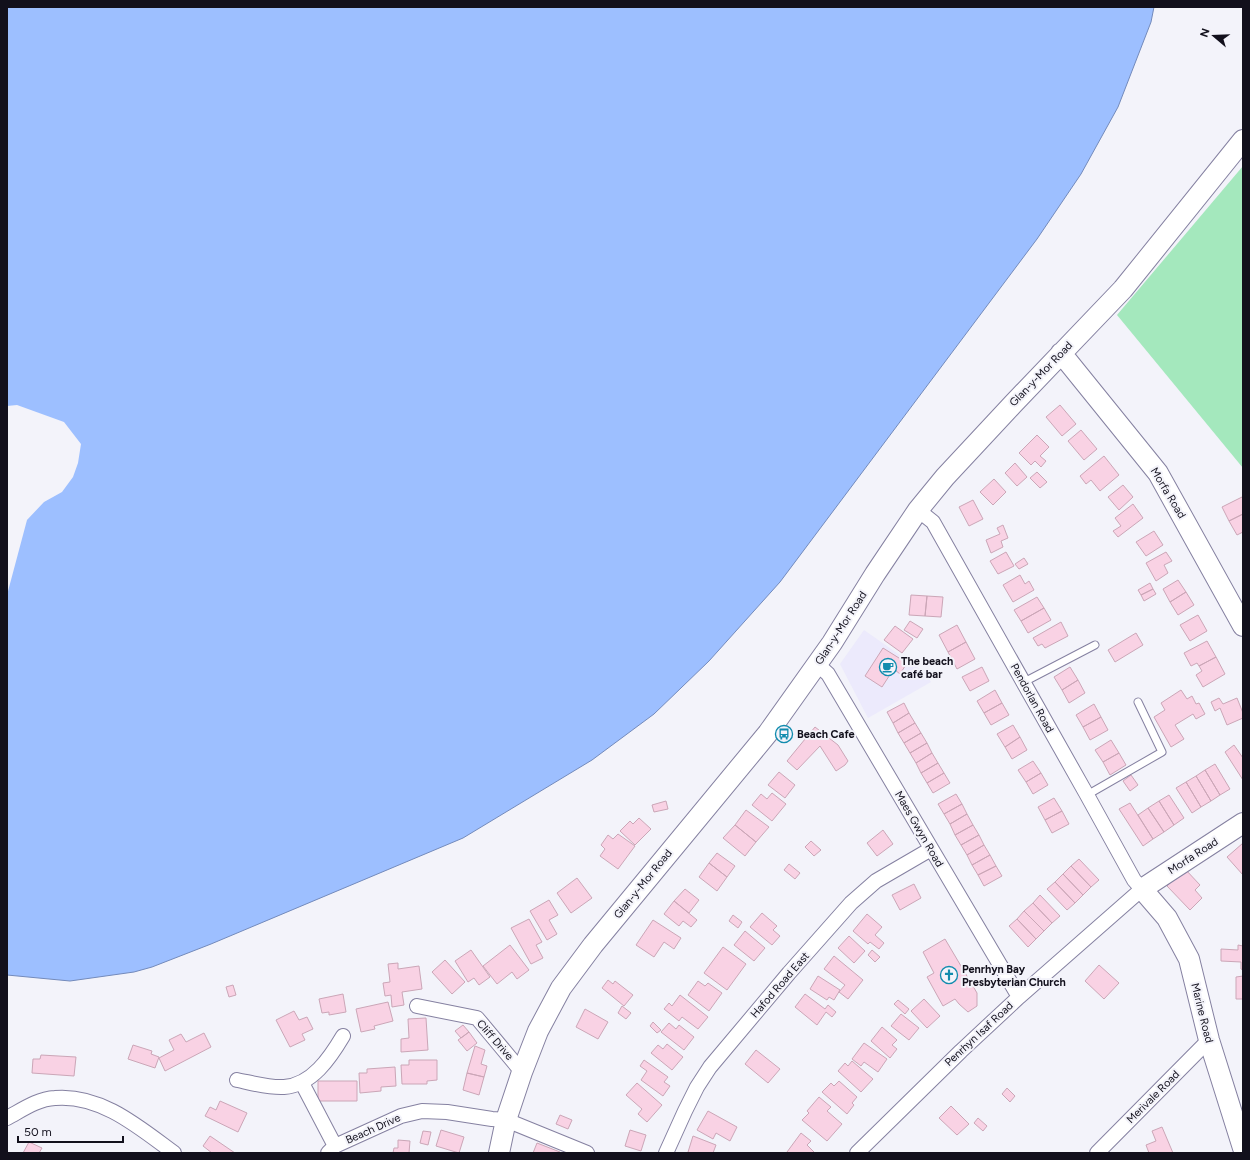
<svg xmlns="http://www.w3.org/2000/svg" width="1250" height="1160" font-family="Figtree,sans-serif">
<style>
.built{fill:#eceafc}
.green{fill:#a4e8bd}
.water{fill:#9dbfff;stroke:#738abb}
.pier{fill:#f3f3fa}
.building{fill:#f9d2e4;stroke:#cba6b7}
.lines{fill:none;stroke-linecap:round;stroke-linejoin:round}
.lane-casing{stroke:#8581a1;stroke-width:9}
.street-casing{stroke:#8581a1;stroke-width:16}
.secondary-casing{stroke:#8581a1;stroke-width:22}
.lane{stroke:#fff;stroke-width:7}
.street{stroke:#fff;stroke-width:14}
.secondary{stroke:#fff;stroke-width:20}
.labels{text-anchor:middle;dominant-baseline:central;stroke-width:4;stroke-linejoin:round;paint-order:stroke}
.street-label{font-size:11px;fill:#12101c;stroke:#f3f3fa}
.poi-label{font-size:11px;font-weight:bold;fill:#12101c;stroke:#f3f3fa;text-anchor:start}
</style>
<rect width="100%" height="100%" fill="#f3f3fa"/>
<path class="built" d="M 864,630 L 924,672 L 931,682 L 868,718 L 840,664 Z"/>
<path class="green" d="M 1243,166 L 1243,468 L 1117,315 Z"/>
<path class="water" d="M 7,7 L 1154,7 L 1151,22 L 1118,107 L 1081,174 L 1037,239 L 780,582 L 709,661 L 654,714 L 592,760 L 463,838 L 211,944 L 152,967 L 134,972 L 70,981 L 7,975 Z"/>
<path class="pier" d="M 17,405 L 64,422 L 81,444 L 78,463 L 73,477 L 62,492 L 44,502 L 27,520 L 7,595 L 7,406 Z"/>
<path class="building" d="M 1060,405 L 1076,424 L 1062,436 L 1046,417 Z
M 1081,430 L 1097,449 L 1084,460 L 1068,441 Z
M 1037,435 L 1049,447 L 1040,456 L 1046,461 L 1041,467 L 1035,461 L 1031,465 L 1019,453 Z
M 1104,456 L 1119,475 L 1100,491 L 1091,480 L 1086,484 L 1080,476 Z
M 1015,463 L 1027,477 L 1017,486 L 1005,473 Z
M 1037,472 L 1047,482 L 1040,488 L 1030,478 Z
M 994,479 L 1006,492 L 993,505 L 980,492 Z
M 1123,485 L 1133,497 L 1119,510 L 1108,497 Z
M 1242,497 L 1243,499 L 1243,514 L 1229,521 L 1222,507 Z
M 973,500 L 983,519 L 969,526 L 959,507 Z
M 1133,504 L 1143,518 L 1118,537 L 1113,531 L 1121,526 L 1115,518 Z
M 1243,514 L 1243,532 L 1237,535 L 1229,521 Z
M 1003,525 L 1008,538 L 1001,541 L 1003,547 L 991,553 L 986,540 L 1000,534 L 997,528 Z
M 1154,531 L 1163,545 L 1146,556 L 1136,542 Z
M 1006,552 L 1014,566 L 998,574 L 990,561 Z
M 1166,552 L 1172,561 L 1164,565 L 1168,573 L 1156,581 L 1146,563 Z
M 1024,558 L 1028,564 L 1019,569 L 1015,564 Z
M 1020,575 L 1025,584 L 1029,581 L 1034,590 L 1013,602 L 1003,585 Z
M 1178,580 L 1186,592 L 1170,602 L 1163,589 Z
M 1150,583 L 1153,589 L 1141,595 L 1138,590 Z
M 1153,589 L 1156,594 L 1144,601 L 1141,595 Z
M 1186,592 L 1194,605 L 1178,615 L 1170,602 Z
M 911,595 L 927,596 L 925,616 L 909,615 Z
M 927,596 L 943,597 L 941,617 L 925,616 Z
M 1037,597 L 1044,608 L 1021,621 L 1014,610 Z
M 1044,608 L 1051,620 L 1028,633 L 1021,621 Z
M 1198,615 L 1207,631 L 1190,641 L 1180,625 Z
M 910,621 L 923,629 L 917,638 L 904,630 Z
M 1061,622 L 1068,636 L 1045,648 L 1042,644 L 1038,646 L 1033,638 Z
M 957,625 L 966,642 L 948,652 L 939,635 Z
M 895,626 L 913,639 L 902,653 L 884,640 Z
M 1136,633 L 1143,645 L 1115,662 L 1108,650 Z
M 1207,641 L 1216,657 L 1199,666 L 1197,663 L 1191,666 L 1184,653 Z
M 966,642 L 975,659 L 957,669 L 948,652 Z
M 883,648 L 907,663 L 900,674 L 895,670 L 894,671 L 893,670 L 882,687 L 865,676 Z
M 1216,657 L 1225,674 L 1203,687 L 1196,675 L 1202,671 L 1199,666 Z
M 982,667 L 989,681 L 970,691 L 962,677 Z
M 1070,667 L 1078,680 L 1062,690 L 1054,677 Z
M 1078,680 L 1085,693 L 1069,703 L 1062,690 Z
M 995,690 L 1002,703 L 984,713 L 977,701 Z
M 1181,690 L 1187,699 L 1192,696 L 1196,704 L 1199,703 L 1205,714 L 1196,719 L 1193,714 L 1175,725 L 1184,739 L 1171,747 L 1154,717 L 1165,710 L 1161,703 Z
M 1219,698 L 1223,704 L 1237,698 L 1243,713 L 1243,718 L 1227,725 L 1220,708 L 1215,711 L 1211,702 Z
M 904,703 L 909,713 L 893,723 L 887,712 Z
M 1002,703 L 1009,715 L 991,725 L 984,713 Z
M 1094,704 L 1101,717 L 1083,727 L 1076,715 Z
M 909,713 L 915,723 L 898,733 L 893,723 Z
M 1101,717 L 1108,730 L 1090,740 L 1083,727 Z
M 915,723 L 921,733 L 904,743 L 898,733 Z
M 1013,725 L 1020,737 L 1005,747 L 997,734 Z
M 815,727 L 838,745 L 848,761 L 845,765 L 836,771 L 820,746 L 797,770 L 787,761 Z
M 921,733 L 927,743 L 910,753 L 904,743 Z
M 1020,737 L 1027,750 L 1012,759 L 1005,747 Z
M 1111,740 L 1119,753 L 1103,762 L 1095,750 Z
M 927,743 L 932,753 L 916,763 L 910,753 Z
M 1234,745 L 1243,758 L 1243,780 L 1225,752 Z
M 932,753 L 938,763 L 921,773 L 916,763 Z
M 1119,753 L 1126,765 L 1110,775 L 1103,762 Z
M 1033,761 L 1041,773 L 1026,782 L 1018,770 Z
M 938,763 L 944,773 L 927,783 L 921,773 Z
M 1215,764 L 1230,789 L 1220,795 L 1205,770 Z
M 1205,770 L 1220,795 L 1211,801 L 1196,776 Z
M 779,772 L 795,785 L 785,798 L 768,785 Z
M 944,773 L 950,783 L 933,793 L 927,783 Z
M 1041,773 L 1048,785 L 1033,794 L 1026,782 Z
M 1131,775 L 1138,785 L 1130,791 L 1123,781 Z
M 1196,776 L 1211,801 L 1201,807 L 1186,782 Z
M 1186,782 L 1201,807 L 1192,813 L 1176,788 Z
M 772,793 L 786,804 L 772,821 L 752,805 L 761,794 L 767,799 Z
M 956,794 L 962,804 L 944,814 L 938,804 Z
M 1169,795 L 1184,818 L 1174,825 L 1159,801 Z
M 1054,798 L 1062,811 L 1045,820 L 1038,807 Z
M 666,801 L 668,809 L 654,812 L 652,805 Z
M 1159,801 L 1174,825 L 1164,832 L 1148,808 Z
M 1130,803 L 1153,839 L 1143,846 L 1119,809 Z
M 962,804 L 967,814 L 950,824 L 944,814 Z
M 1148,808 L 1164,832 L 1153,839 L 1138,815 Z
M 746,810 L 769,827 L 756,842 L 735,825 Z
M 1062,811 L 1069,824 L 1052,833 L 1045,820 Z
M 967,814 L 973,825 L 955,835 L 950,824 Z
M 639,818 L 651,829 L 635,845 L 620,831 L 630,821 L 633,824 Z
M 735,825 L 756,842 L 745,856 L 723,838 Z
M 973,825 L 979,835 L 961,845 L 955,835 Z
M 883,830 L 893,844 L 877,856 L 867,843 Z
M 618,834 L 635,846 L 618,869 L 600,856 L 605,849 L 601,845 L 608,835 L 613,839 Z
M 979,835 L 984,845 L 967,855 L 961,845 Z
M 811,841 L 821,850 L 814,856 L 805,847 Z
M 1243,843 L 1243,875 L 1227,857 Z
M 984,845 L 990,855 L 972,865 L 967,855 Z
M 717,853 L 735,866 L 727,877 L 709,863 Z
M 990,855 L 996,866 L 978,875 L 972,865 Z
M 1079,859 L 1099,880 L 1091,887 L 1071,866 Z
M 709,863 L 727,877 L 717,891 L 699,877 Z
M 789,864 L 800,873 L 795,879 L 784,870 Z
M 996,866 L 1002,876 L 984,886 L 978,875 Z
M 1071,866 L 1091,887 L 1083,895 L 1063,874 Z
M 1185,869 L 1200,885 L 1195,890 L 1202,898 L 1190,910 L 1167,886 Z
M 1063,874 L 1083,895 L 1075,903 L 1055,882 Z
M 577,878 L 592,898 L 571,913 L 557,893 Z
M 1055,882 L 1075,903 L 1067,910 L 1047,889 Z
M 914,884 L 921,898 L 900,910 L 892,895 Z
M 685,889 L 699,900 L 689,913 L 674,901 Z
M 1040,895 L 1060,916 L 1052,923 L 1033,903 Z
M 549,900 L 558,915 L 549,920 L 557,934 L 547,940 L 530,911 Z
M 674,901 L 697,920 L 691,927 L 683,921 L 679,926 L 664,914 Z
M 1033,903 L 1052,923 L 1044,931 L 1024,911 Z
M 1024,911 L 1044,931 L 1036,939 L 1017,919 Z
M 762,913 L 777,926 L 773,930 L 780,936 L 772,945 L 750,927 Z
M 867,914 L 882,927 L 875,935 L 884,943 L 879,949 L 870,942 L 868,944 L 853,931 Z
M 733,915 L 742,922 L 738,928 L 729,921 Z
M 529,919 L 542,942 L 536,945 L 543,958 L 531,964 L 511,928 Z
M 1017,919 L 1036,939 L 1028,947 L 1009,926 Z
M 653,920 L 681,938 L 674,949 L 664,942 L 654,957 L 636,945 Z
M 745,931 L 765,948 L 754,961 L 734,945 Z
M 849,936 L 865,951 L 854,963 L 838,948 Z
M 945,939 L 977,993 L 977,1006 L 968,1012 L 959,1004 L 955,999 L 943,1006 L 927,977 L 934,973 L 923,952 Z
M 510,945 L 529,970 L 517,979 L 512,972 L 497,984 L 483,966 Z
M 1238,945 L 1243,946 L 1243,970 L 1241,969 L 1241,962 L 1221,961 L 1221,949 L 1238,950 Z
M 723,947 L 746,964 L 727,990 L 704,973 Z
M 471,950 L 490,977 L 479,985 L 474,978 L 468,982 L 455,961 Z
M 872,950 L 880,957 L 875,962 L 868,955 Z
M 834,956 L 863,980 L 848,999 L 839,992 L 845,985 L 824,969 Z
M 445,960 L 465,982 L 452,994 L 432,972 Z
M 398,963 L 398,969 L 419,966 L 422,989 L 402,992 L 404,1005 L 392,1007 L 391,995 L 385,996 L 383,983 L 390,982 L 388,964 Z
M 1099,965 L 1119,983 L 1104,999 L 1085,981 Z
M 818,976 L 840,990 L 834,1000 L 829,997 L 827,1000 L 810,989 Z
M 1243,976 L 1243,999 L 1236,999 L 1236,977 Z
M 608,980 L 613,984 L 615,981 L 633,995 L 624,1006 L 602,988 Z
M 698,981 L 705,986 L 708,983 L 722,993 L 709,1011 L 688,995 Z
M 233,985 L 236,995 L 229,997 L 226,987 Z
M 343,994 L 346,1012 L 329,1015 L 329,1012 L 322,1013 L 319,999 Z
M 805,994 L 825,1009 L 828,1005 L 836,1012 L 832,1017 L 826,1012 L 817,1025 L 795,1007 Z
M 680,995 L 708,1017 L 698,1029 L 682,1017 L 679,1021 L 664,1009 L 669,1003 L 672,1006 Z
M 924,999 L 940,1016 L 927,1028 L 911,1011 Z
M 898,1000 L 909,1009 L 905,1014 L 894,1004 Z
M 388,1002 L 393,1021 L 374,1026 L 375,1029 L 361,1032 L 356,1009 Z
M 622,1006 L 631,1013 L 626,1019 L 618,1013 Z
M 585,1009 L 608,1022 L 598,1039 L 576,1027 Z
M 294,1011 L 299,1020 L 307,1017 L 313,1029 L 302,1034 L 305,1040 L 290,1047 L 276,1020 Z
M 901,1014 L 919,1028 L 909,1040 L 891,1026 Z
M 426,1018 L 428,1050 L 401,1052 L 401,1039 L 409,1038 L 408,1019 Z
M 653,1022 L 661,1030 L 657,1033 L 650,1026 Z
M 669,1023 L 676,1029 L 679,1025 L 694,1037 L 684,1050 L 661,1032 Z
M 463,1025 L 469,1032 L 461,1038 L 455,1031 Z
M 882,1027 L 897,1040 L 892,1045 L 897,1049 L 890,1058 L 871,1041 Z
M 469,1032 L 477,1043 L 467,1051 L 458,1040 Z
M 204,1033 L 211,1047 L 165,1071 L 159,1058 L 174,1050 L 169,1040 L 181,1034 L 186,1042 Z
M 864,1043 L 887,1059 L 878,1072 L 864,1062 L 861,1066 L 852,1059 Z
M 667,1044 L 683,1057 L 672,1070 L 651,1053 L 658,1045 L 663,1049 Z
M 133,1045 L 152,1051 L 151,1054 L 159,1057 L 155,1068 L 128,1059 Z
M 475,1046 L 485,1050 L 481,1064 L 487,1066 L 484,1077 L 467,1073 Z
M 756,1050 L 780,1069 L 768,1083 L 745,1064 Z
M 41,1055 L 76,1057 L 74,1076 L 32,1073 L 33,1059 L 40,1059 Z
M 409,1060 L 437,1060 L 437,1080 L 427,1081 L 427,1084 L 402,1084 L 401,1065 L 409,1065 Z
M 644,1060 L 668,1077 L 664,1082 L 670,1086 L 663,1096 L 641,1080 L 647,1071 L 640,1066 Z
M 852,1061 L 873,1079 L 861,1092 L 838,1071 L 845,1063 L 848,1066 Z
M 395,1067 L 396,1086 L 381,1087 L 381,1091 L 360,1093 L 359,1073 L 367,1073 L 367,1069 Z
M 467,1073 L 484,1077 L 479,1095 L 463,1090 Z
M 318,1081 L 357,1081 L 357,1101 L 318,1101 Z
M 839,1081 L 857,1097 L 852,1103 L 854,1105 L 847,1114 L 822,1092 L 831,1083 L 834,1086 Z
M 637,1083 L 662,1105 L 647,1122 L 638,1114 L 642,1109 L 626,1095 Z
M 1007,1088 L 1015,1096 L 1010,1102 L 1002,1094 Z
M 819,1097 L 831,1107 L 827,1111 L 842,1124 L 827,1141 L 802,1120 L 809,1113 L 807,1111 Z
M 220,1101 L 247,1113 L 238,1132 L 205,1116 L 210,1107 L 216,1110 Z
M 951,1106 L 969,1124 L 957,1135 L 939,1118 Z
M 708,1111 L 737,1127 L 730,1141 L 716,1133 L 713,1139 L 697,1130 Z
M 560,1115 L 572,1120 L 568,1129 L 556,1124 Z
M 978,1118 L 987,1126 L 983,1131 L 974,1123 Z
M 1162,1127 L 1173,1153 L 1149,1153 L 1146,1145 L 1156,1141 L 1152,1131 Z
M 441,1130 L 464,1137 L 459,1153 L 436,1146 Z
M 630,1130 L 646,1135 L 641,1151 L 625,1146 Z
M 423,1131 L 431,1132 L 428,1145 L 420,1143 Z
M 801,1133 L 811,1141 L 807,1145 L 815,1153 L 788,1153 L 787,1152 Z
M 210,1136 L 235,1153 L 212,1153 L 203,1146 Z
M 693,1136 L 716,1145 L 713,1153 L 691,1153 L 688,1152 Z
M 398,1140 L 410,1141 L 409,1153 L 393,1153 L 394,1148 L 398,1148 Z
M 29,1142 L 42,1148 L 39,1153 L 23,1153 Z
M 537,1143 L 560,1152 L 559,1153 L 533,1153 Z"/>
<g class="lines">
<g class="lane-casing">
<path id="lane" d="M 1024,682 L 1095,645
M 1087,795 L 1162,752 L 1138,702"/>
</g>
<g class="street-casing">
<path id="street" d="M 817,664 L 828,674 L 1019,997
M 417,1006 L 477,1018 L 522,1072
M 237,1080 C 252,1083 269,1088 284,1087 C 312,1085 330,1058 343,1036
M 302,1083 L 335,1146
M 7,1118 C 22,1110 37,1099 55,1098 C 101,1094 140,1128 174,1153
M 328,1153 L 335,1146 L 401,1116 L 422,1111 L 447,1112 L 492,1119 L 506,1120 L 587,1153
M 666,1153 L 685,1111 L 697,1087 L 710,1067 L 789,973 L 851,903 L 876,881 L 931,849
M 857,1153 L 961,1051 L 1019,997 L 1142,889 L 1134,880 L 1087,795 L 933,522 L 918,510
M 1097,1153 L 1209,1040"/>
</g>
<g class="secondary-casing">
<path id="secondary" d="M 1061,353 L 1158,473 L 1243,626
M 1243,823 L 1142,889 L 1167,918 L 1189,959 L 1209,1040 L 1243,1148
M 499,1153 L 506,1120 L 522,1072 L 538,1031 L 561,988 L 593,945 L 768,733 L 832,643 L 875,574 L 918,510 L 945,477 L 1013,404 L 1123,289 L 1243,140"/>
</g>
<use href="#lane" class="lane"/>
<use href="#street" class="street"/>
<use href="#secondary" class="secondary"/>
</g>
<defs>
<g id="cafe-ring" transform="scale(0.9)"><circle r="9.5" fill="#f3f3fa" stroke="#128cae" stroke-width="1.5"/><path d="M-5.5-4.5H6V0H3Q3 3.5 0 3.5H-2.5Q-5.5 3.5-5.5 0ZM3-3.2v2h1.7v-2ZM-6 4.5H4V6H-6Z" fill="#128cae"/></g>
<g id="bus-ring" transform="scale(0.9)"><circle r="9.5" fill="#f3f3fa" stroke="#128cae" stroke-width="1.5"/><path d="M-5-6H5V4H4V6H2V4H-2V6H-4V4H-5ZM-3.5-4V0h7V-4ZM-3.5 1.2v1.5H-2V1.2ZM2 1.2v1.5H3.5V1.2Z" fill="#128cae"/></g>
<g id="church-ring" transform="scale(0.9)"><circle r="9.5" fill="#f3f3fa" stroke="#128cae" stroke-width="1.5"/><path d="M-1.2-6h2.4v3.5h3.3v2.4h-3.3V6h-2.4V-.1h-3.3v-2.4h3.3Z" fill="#128cae"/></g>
</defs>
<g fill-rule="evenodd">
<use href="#cafe-ring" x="888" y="667"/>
<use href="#bus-ring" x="784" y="734"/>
<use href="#church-ring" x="949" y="975"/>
</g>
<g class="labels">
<g class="street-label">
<text transform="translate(1041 374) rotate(-46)">Glan-y-Mor Road</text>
<text transform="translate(1168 493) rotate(59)">Morfa Road</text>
<text transform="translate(841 628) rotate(-57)">Glan-y-Mor Road</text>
<text transform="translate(1032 698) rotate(61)">Pendorlan Road</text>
<text transform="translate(919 829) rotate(60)">Maes Gwyn Road</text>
<text transform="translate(1193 856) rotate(-33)">Morfa Road</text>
<text transform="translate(643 884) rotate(-51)">Glan-y-Mor Road</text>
<text transform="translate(780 985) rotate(-49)">Hafod Road East</text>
<text transform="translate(1202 1013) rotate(76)">Marine Road</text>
<text transform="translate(979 1034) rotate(-43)">Penrhyn Isaf Road</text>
<text transform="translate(495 1040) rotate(49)">Cliff Drive</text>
<text transform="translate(1153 1097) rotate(-45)">Merivale Road</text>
<text transform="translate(373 1129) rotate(-24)">Beach Drive</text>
</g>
<g class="poi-label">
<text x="901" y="661">The beach<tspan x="901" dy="13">café bar</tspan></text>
<text x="797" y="734">Beach Cafe</text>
<text x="962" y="969">Penrhyn Bay<tspan x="962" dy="13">Presbyterian Church</tspan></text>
</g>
</g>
<rect width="1250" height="1160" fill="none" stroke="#12101c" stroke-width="16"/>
<g transform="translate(1214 36) rotate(289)" stroke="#f3f3fa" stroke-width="3" paint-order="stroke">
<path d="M0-3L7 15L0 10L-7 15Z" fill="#12101c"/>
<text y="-6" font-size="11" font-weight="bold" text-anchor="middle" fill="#12101c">N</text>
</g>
<path d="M18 1136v6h105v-6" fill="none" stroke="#12101c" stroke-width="2"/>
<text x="24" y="1136" font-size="12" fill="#12101c" stroke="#f3f3fa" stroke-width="3" paint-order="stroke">50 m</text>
</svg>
